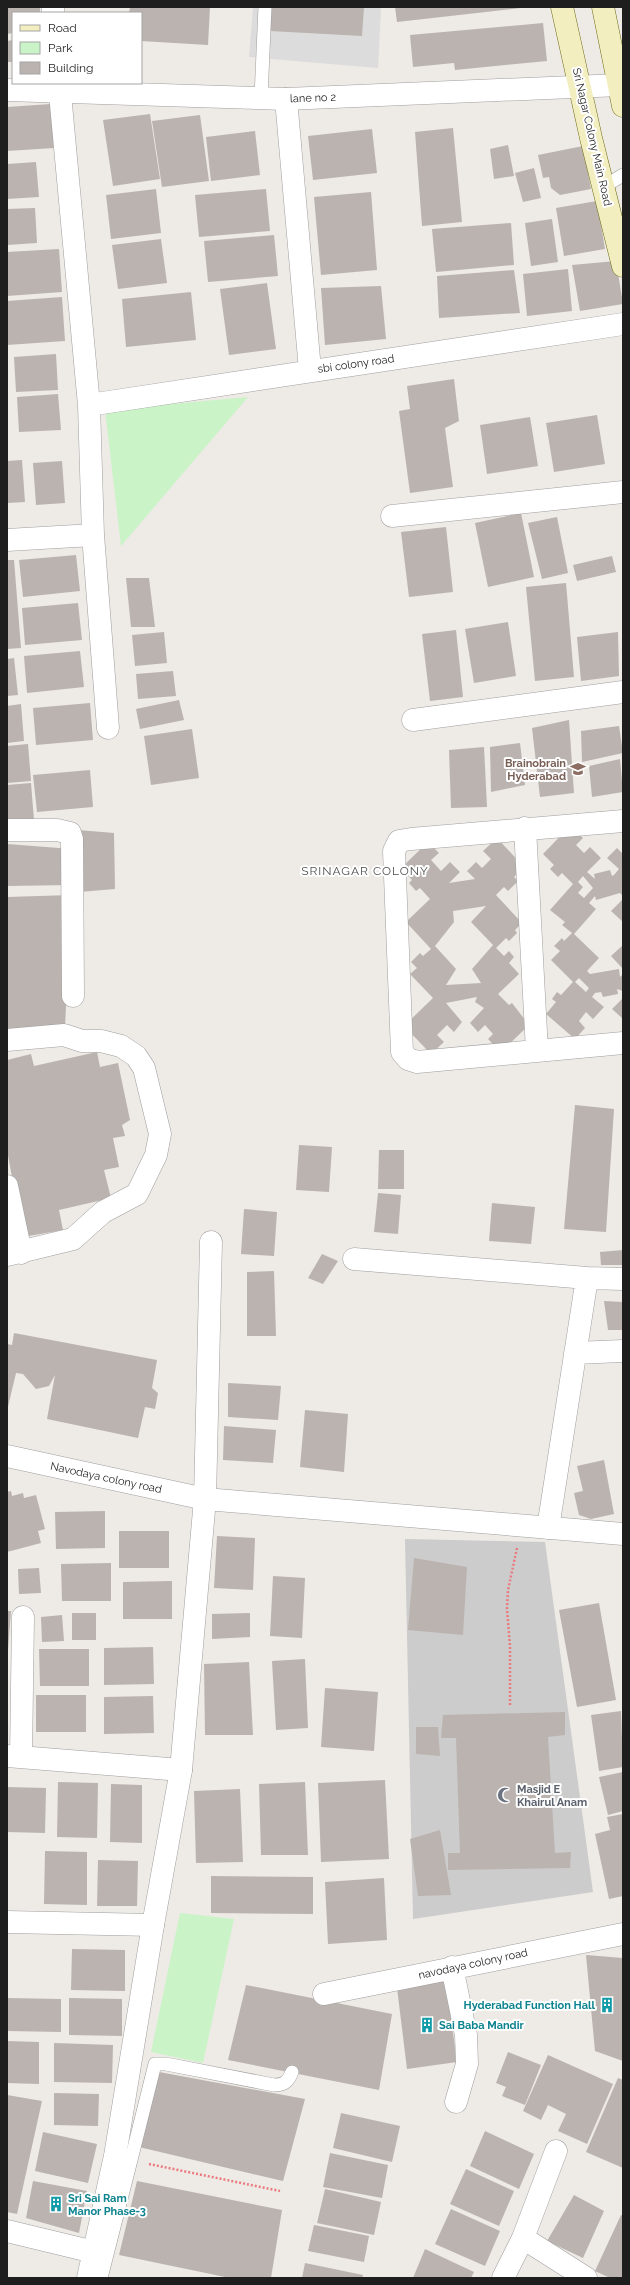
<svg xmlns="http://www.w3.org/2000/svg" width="630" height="2285" font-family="Raleway,sans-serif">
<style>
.residential{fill:#dcdcdc}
.religious{fill:#ccc}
.park{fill:#caf4c7}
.building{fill:#bbb3af;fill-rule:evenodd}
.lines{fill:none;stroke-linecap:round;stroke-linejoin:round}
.service-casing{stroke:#9f9f9f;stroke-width:14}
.minor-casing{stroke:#9f9f9f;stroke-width:23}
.tertiary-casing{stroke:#9f9f9f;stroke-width:23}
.secondary-casing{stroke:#6b6710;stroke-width:23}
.path{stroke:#eb7a7f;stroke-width:2.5;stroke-dasharray:2 2;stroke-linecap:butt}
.service{stroke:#fff;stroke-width:13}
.minor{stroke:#fff;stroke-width:22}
.tertiary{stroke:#fff;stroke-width:22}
.secondary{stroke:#f3eebf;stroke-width:22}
.labels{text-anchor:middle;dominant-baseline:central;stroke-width:4;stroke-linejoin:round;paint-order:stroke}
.street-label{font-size:11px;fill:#1e1e1e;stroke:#fff}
.education-label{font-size:11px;font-weight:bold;fill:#785e54;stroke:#fff;text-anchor:end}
.worship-label{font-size:11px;font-weight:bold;fill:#5b616d;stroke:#fff;text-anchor:start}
.culture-label{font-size:11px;font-weight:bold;fill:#0d838f;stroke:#fff;text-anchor:start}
.neighbourhood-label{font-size:12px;letter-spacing:1px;fill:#515151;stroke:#fff}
</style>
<rect width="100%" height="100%" fill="#eeeae6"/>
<path class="residential" d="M 253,7 L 381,7 L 378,68 L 249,57 Z"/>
<path class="religious" d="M 405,1539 L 545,1542 L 593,1892 L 413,1919 Z"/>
<path class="park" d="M 248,397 L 121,546 L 105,410 Z
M 180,1913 L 234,1919 L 203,2063 L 151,2052 Z"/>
<path class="building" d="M 7,7 L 40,7 L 40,13 L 13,13 L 13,33 L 7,34 Z
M 130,7 L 210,7 L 208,45 L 141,41 L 141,13 L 129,13 Z
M 272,7 L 364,7 L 362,36 L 270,31 Z
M 395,7 L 521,7 L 521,8 L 397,22 Z
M 543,23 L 547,61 L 455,70 L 454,63 L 413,67 L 410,35 Z
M 13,40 L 13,62 L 7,62 L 7,41 Z
M 51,104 L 54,148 L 7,151 L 7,107 Z
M 150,114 L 160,179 L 113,186 L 103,120 Z
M 200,115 L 209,181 L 162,187 L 152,121 Z
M 453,128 L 462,222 L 422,226 L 415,132 Z
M 372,129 L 377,173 L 313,180 L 308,136 Z
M 255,131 L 260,175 L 211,181 L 206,137 Z
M 508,145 L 514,176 L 494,179 L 490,149 Z
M 583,146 L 591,189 L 560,195 L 551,188 L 549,177 L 543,178 L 538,155 Z
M 36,162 L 39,197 L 7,199 L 7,164 Z
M 534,168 L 541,198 L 523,202 L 515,173 Z
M 156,189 L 161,233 L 111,239 L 106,195 Z
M 266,189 L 270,231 L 199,237 L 195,195 Z
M 371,192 L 377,270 L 321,275 L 314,197 Z
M 597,201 L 605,249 L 564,256 L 556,208 Z
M 35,208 L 37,243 L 7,245 L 7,209 Z
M 552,219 L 558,262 L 531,266 L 525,223 Z
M 511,223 L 514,265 L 436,272 L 432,229 Z
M 274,235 L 278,276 L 208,282 L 204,241 Z
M 161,239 L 167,283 L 118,289 L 112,245 Z
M 59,249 L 62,292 L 7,296 L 7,252 Z
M 616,261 L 623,304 L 580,311 L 572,265 Z
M 568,269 L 572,311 L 527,316 L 523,274 Z
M 514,270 L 520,313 L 439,318 L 437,276 Z
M 267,283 L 276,349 L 229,355 L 220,289 Z
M 381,286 L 386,339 L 325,345 L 321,288 Z
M 191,292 L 196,340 L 126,347 L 122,299 Z
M 62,297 L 65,341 L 7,345 L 7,301 Z
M 56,354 L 58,390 L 16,392 L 14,357 Z
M 454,379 L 459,421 L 445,428 L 453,487 L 410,493 L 399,411 L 410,409 L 407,386 Z
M 58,394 L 61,430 L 19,432 L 17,397 Z
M 597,415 L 605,464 L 554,472 L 546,423 Z
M 530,417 L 538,466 L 487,474 L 480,425 Z
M 22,460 L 25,502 L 7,503 L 7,461 Z
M 62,461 L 65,503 L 36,505 L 33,463 Z
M 521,513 L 534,577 L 488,587 L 475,523 Z
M 557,517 L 568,573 L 542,579 L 528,523 Z
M 446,527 L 453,592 L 409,597 L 401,532 Z
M 76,555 L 80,591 L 23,597 L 19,560 Z
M 612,556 L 616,572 L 577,581 L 573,565 Z
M 7,560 L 14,560 L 21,648 L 7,649 Z
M 126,578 L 149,578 L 155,627 L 131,627 Z
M 566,583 L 574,677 L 535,681 L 526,587 Z
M 78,603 L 82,640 L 25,645 L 22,608 Z
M 508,622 L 516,676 L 474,683 L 465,629 Z
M 456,630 L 463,697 L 430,701 L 422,634 Z
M 164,632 L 167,663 L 135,666 L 132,635 Z
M 618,632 L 619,676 L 581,681 L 577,637 Z
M 80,651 L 84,687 L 27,693 L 24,656 Z
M 14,658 L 18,695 L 7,696 L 7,659 Z
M 173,671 L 176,696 L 138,699 L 136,674 Z
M 179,700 L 184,720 L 140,729 L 136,709 Z
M 90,703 L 93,740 L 36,745 L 33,708 Z
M 21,704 L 24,741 L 7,743 L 7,706 Z
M 569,720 L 574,793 L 540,797 L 532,728 Z
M 619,726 L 623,753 L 582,762 L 581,731 Z
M 192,729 L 199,778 L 151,785 L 144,736 Z
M 520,743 L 525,785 L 491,792 L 490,747 Z
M 28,744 L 31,781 L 7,783 L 7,746 Z
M 484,747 L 487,807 L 451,808 L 449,750 Z
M 620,759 L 623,792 L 592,797 L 589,766 Z
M 90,770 L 93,807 L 37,812 L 33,775 Z
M 31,783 L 34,820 L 7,823 L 7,785 Z
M 570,826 L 583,838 L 576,845 L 584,853 L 590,847 L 601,858 L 587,872 L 595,879 L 594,874 L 610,870 L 612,876 L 614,875 L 619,869 L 607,858 L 617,848 L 623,854 L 623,896 L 620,893 L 596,900 L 595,896 L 589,903 L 596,909 L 574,934 L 599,958 L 587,971 L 590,974 L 619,969 L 620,977 L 623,974 L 623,991 L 617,989 L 618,994 L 603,997 L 601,992 L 595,993 L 592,997 L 604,1007 L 593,1019 L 586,1012 L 579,1021 L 585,1028 L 575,1039 L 546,1014 L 556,1002 L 552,999 L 557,992 L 561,995 L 573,982 L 551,960 L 560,951 L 554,946 L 562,938 L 564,941 L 572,933 L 562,925 L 565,922 L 550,910 L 573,884 L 562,873 L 558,877 L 550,869 L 554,865 L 543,854 ZM 583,876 L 593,888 L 584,898 L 578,893 L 583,887 L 578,882 ZM 579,978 L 589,988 L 586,992 L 575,982 Z
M 78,830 L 114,833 L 115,889 L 79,892 Z
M 497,838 L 524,867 L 514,877 L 518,881 L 508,891 L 504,887 L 496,895 L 522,923 L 515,930 L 517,933 L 509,941 L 506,938 L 496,948 L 504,956 L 509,951 L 514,957 L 509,963 L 519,974 L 498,994 L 509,1005 L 512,1003 L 529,1025 L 501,1052 L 488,1039 L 493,1034 L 485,1025 L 478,1032 L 470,1023 L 484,1008 L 475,1002 L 477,997 L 446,1003 L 462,1022 L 454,1032 L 447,1025 L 437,1035 L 444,1042 L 431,1054 L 404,1026 L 433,998 L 410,974 L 417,968 L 411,962 L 420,953 L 423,956 L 431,949 L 406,922 L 430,899 L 420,888 L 416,891 L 409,883 L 412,880 L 401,868 L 428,842 L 439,853 L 431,860 L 441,871 L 450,862 L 460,872 L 449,883 L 475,879 L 467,871 L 476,862 L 482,868 L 491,859 L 483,851 ZM 486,906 L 471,922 L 493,945 L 472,969 L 481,983 L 446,985 L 456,969 L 435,946 L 454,922 L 453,911 Z
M 7,844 L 72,849 L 70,885 L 7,886 Z
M 71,895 L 65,1028 L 7,1030 L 7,897 Z
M 623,899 L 623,922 L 611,911 Z
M 623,945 L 623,969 L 611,956 Z
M 623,998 L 623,1017 L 622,1018 L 612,1009 Z
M 97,1052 L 100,1067 L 118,1063 L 130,1120 L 122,1125 L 125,1136 L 113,1138 L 119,1167 L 104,1170 L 111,1198 L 59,1210 L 63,1230 L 23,1237 L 7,1150 L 7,1060 L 31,1054 L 34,1066 Z
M 575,1105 L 614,1109 L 606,1232 L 564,1229 Z
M 299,1145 L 332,1147 L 329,1192 L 296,1190 Z
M 379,1150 L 404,1150 L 404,1189 L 378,1189 Z
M 378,1193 L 401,1195 L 398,1234 L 374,1232 Z
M 492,1203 L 535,1207 L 531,1244 L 489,1241 Z
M 244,1209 L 277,1212 L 274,1256 L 241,1254 Z
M 623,1250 L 623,1265 L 601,1265 L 600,1252 Z
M 322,1254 L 338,1261 L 323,1284 L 308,1278 Z
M 274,1271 L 276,1336 L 247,1336 L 247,1272 Z
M 604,1301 L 623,1302 L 623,1330 L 608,1330 Z
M 14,1333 L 157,1360 L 152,1388 L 158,1393 L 155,1409 L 145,1407 L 138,1438 L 47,1419 L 55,1375 L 49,1386 L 36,1389 L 23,1374 L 16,1373 L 7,1411 L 7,1344 L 12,1345 Z
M 228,1383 L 281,1386 L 278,1420 L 228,1417 Z
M 305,1410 L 348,1414 L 344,1472 L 300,1467 Z
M 224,1426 L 276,1430 L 273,1463 L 223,1460 Z
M 604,1460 L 614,1514 L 591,1519 L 579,1515 L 574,1493 L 583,1491 L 577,1466 Z
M 11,1491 L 12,1496 L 23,1493 L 24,1498 L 36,1495 L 45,1529 L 38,1531 L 41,1543 L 7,1552 L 7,1492 Z
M 105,1511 L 105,1548 L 56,1549 L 55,1512 Z
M 119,1531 L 169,1531 L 169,1568 L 119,1568 Z
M 217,1536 L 255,1538 L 253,1590 L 214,1588 Z
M 414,1558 L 467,1567 L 463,1635 L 408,1630 Z
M 111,1563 L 111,1601 L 62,1601 L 61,1564 Z
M 39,1568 L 41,1593 L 19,1594 L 18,1569 Z
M 273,1576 L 305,1578 L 302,1638 L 270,1636 Z
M 172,1581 L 172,1619 L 123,1619 L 123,1582 Z
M 599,1603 L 616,1700 L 577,1707 L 559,1610 Z
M 7,1611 L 11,1611 L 8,1650 L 7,1650 Z
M 72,1613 L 96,1613 L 96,1640 L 72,1640 Z
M 250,1613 L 250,1637 L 212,1639 L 212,1614 Z
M 62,1615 L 64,1641 L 42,1642 L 41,1617 Z
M 153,1647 L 154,1684 L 104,1685 L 104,1648 Z
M 39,1649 L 89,1649 L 89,1686 L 40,1686 Z
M 305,1659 L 308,1728 L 276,1730 L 272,1661 Z
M 249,1662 L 253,1735 L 205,1735 L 204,1664 Z
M 325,1688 L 378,1692 L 374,1751 L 321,1747 Z
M 36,1695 L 86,1695 L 86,1732 L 36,1732 Z
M 153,1696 L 154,1733 L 104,1734 L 104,1697 Z
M 621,1711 L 623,1767 L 599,1771 L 591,1715 Z
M 565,1712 L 565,1735 L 548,1737 L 555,1853 L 571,1852 L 570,1868 L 448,1870 L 448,1853 L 460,1853 L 456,1738 L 441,1738 L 443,1715 Z
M 416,1727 L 438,1727 L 440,1756 L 416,1754 Z
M 623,1772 L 623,1811 L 608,1815 L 599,1777 Z
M 385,1780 L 389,1859 L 321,1862 L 318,1783 Z
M 58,1782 L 98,1783 L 97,1838 L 57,1837 Z
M 305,1782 L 308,1855 L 261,1855 L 259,1784 Z
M 111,1784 L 142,1785 L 142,1843 L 110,1842 Z
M 7,1787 L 46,1788 L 45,1833 L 7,1832 Z
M 240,1789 L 243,1862 L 196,1863 L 194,1791 Z
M 623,1814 L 623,1896 L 609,1899 L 595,1834 L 610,1830 L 607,1817 Z
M 440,1830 L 451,1895 L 418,1896 L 410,1839 Z
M 45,1851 L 87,1852 L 87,1905 L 44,1904 Z
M 98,1860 L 138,1861 L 137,1906 L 97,1906 Z
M 211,1876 L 313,1877 L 313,1914 L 211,1913 Z
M 384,1878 L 387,1940 L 328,1944 L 325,1882 Z
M 72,1949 L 125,1950 L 125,1991 L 71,1990 Z
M 586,1955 L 623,1958 L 623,2061 L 595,2051 Z
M 445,1975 L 457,2062 L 407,2069 L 397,1988 Z
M 246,1985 L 392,2014 L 379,2090 L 228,2060 Z
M 7,1998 L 61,1999 L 61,2032 L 7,2031 Z
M 69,1998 L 122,1999 L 122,2036 L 69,2035 Z
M 7,2041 L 39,2042 L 39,2084 L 7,2083 Z
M 54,2043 L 113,2045 L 112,2083 L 54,2082 Z
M 508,2052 L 541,2065 L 525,2105 L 502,2096 L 506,2087 L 496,2083 Z
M 548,2055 L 613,2084 L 587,2144 L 558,2131 L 566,2114 L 548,2105 L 541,2120 L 523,2111 Z
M 159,2072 L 305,2099 L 283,2181 L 139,2147 Z
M 618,2078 L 623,2080 L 623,2168 L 586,2152 Z
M 54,2093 L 99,2094 L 98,2126 L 54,2125 Z
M 7,2095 L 42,2101 L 17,2214 L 7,2212 Z
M 341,2113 L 400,2126 L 392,2162 L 333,2148 Z
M 485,2131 L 534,2154 L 519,2189 L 470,2166 Z
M 43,2132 L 97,2144 L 88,2183 L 35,2171 Z
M 330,2153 L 388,2165 L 382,2198 L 323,2187 Z
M 466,2169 L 514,2191 L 499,2226 L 450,2204 Z
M 33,2181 L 87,2191 L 79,2233 L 26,2218 Z
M 137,2181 L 282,2210 L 271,2278 L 230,2278 L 119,2255 Z
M 325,2189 L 381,2202 L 374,2235 L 317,2223 Z
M 574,2195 L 604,2211 L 583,2258 L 547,2241 Z
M 451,2209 L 500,2231 L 485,2266 L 435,2244 Z
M 621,2215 L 623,2216 L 623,2278 L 610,2278 L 595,2271 Z
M 314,2225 L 369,2236 L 364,2262 L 308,2251 Z
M 425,2249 L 474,2272 L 471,2278 L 413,2278 Z
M 305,2263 L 363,2275 L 362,2278 L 302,2278 Z"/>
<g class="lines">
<g class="service-casing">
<path id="service" d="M 261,97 L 265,7
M 603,187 L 623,175
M 115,2156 L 131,2160 L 155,2064 L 166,2064 L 274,2085 C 284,2085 288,2082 292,2072
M 101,2278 L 131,2160"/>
</g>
<g class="minor-casing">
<path id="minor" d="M 53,7 L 53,13
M 59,83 L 89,405 L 93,535 L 108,728
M 286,99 L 310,370
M 89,405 L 623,324
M 392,516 L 623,492
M 7,540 L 93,535
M 413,720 L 623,692
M 623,821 L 411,839 L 399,841 L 394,851 L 402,1052 L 408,1059 L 417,1062 L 623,1043
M 525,828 L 537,1051
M 7,830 L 57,830 L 70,833 L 72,839 L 73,996
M 7,1040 L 64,1035 L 82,1041 L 101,1041 L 121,1046 L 136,1056 L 144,1068 L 160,1134 L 156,1155 L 137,1194 L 103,1212 L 73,1239 L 7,1255
M 7,1186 L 21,1253
M 354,1259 L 587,1278 L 548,1528
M 587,1278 L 623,1279
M 575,1353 L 623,1351
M 205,1499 L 211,1242
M 7,1756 L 181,1770
M 21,1757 L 23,1617
M 7,1922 L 153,1925
M 452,1967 L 466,2035 L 467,2064 L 456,2102
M 324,1994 L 623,1934
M 7,2231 L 94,2252
M 523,2238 L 586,2278
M 503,2278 L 523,2238 L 556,2151"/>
</g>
<g class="tertiary-casing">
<path id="tertiary" d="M 7,90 L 286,99 L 620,85
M 7,1456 L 205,1499 L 623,1534
M 88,2278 L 115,2156 L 153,1925 L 181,1770 L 205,1499"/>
</g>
<g class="secondary-casing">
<path id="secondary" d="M 562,7 L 591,138 L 623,266
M 603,7 L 623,106"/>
</g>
<path class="path" d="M 510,1705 L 510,1646 L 507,1609 L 508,1590 L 517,1548
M 149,2164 L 280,2191"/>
<use href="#service" class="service"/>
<use href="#minor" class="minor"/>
<use href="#tertiary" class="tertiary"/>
<use href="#secondary" class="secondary"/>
</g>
<defs>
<g id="university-bare" transform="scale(1.2)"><path d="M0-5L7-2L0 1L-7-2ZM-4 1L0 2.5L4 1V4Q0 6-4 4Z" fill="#8d6e63" stroke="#fff" stroke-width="2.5" paint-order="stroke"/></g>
<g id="mosque-bare" transform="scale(1.2)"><path d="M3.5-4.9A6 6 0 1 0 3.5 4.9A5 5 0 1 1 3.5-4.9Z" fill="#6b7280" stroke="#fff" stroke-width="2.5" paint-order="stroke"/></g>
<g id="building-bare" transform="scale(1.2)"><path d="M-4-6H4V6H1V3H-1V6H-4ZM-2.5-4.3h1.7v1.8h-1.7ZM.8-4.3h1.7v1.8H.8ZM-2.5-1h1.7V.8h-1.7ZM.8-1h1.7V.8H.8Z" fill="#0f9aa8" stroke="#fff" stroke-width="2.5" paint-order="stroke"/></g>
</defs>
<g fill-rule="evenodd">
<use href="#university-bare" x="578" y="769"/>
<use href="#mosque-bare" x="505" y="1795"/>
<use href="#building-bare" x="607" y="2005"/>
<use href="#building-bare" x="427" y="2025"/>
<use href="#building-bare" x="56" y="2204"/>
</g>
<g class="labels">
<g class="street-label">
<text transform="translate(313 98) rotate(-2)">lane no 2</text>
<text transform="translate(592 137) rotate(77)">Sri Nagar Colony Main Road</text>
<text transform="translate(356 364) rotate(-8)">sbi colony road</text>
<text transform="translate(106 1478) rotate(12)">Navodaya colony road</text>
<text transform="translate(473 1964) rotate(-12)">navodaya colony road</text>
</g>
<g class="education-label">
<text x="566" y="763">Brainobrain<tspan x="566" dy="13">Hyderabad</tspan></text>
</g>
<g class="worship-label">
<text x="517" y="1789">Masjid E<tspan x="517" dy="13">Khairul Anam</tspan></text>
</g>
<g class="culture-label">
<text x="595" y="2005" text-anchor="end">Hyderabad Function Hall</text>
<text x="439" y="2025">Sai Baba Mandir</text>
<text x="68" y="2198">Sri Sai Ram<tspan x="68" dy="13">Manor Phase-3</tspan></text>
</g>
<g class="neighbourhood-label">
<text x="365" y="871">SRINAGAR COLONY</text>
</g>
</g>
<rect width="630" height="2285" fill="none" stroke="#1e1e1e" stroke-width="16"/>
<rect x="12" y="12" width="130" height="72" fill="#ffffff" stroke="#a5a5a5"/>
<rect x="20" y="25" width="20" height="6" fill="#f3eebf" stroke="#a5a5a5"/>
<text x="48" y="32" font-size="12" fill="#1e1e1e">Road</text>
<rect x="20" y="42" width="20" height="12" fill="#caf4c7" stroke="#a5a5a5"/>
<text x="48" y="52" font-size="12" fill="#1e1e1e">Park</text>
<rect x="20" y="62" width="20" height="12" fill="#bbb3af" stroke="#a5a5a5"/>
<text x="48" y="72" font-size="12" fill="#1e1e1e">Building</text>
</svg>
